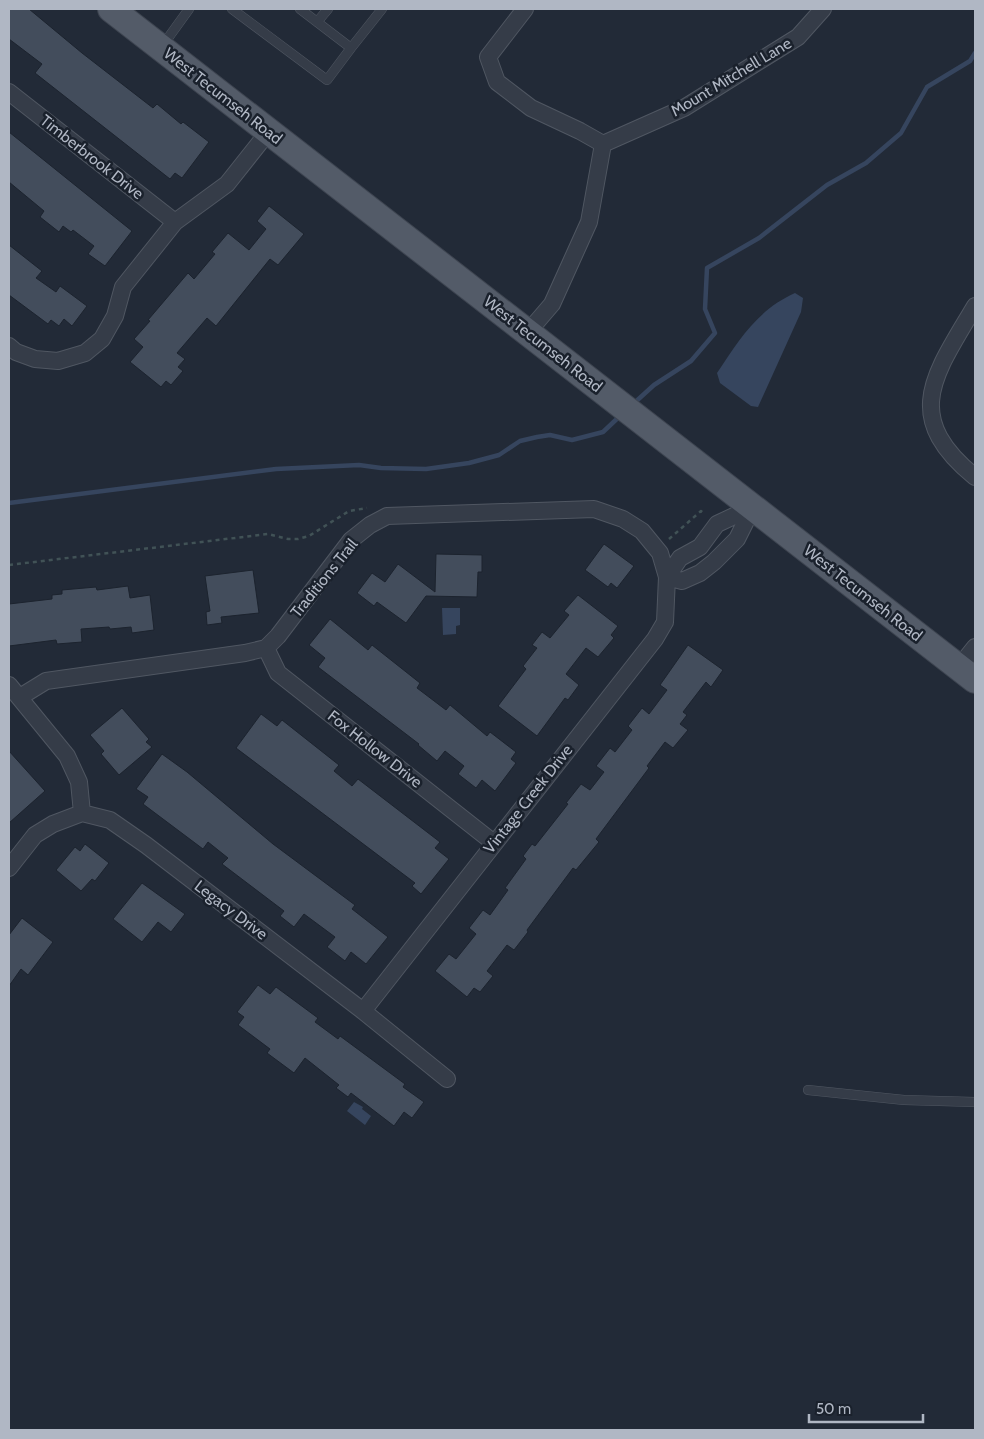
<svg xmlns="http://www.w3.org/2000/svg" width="984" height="1439" font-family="Cabin,sans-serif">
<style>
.water{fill:#36455e}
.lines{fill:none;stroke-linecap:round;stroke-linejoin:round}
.stream{stroke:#36455e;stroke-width:4.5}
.building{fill:#434d5c;stroke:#1c232e}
.service-casing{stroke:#505762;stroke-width:10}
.minor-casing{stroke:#505762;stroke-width:18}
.primary-casing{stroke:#3e4551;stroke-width:28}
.path{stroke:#415256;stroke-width:2.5;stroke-dasharray:4 4;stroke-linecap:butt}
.service{stroke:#353c48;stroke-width:9}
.minor{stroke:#353c48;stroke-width:16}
.primary{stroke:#535b68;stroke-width:26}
.labels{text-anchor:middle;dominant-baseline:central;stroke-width:5;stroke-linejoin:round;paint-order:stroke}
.street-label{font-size:16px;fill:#b0b7c4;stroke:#1a212c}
</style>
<rect width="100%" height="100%" fill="#222a37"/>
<path class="water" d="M 795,293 L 803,298 L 801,312 L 758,407 L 751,406 L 720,383 L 717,373 C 739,340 757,310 795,293 Z
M 442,608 L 460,608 L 460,625 L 456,626 L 456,634 L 443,635 Z
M 354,1102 L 363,1107 L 362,1109 L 371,1116 L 365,1125 L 347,1111 Z"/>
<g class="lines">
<path class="stream" d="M 632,405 L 654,385 L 691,361 L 715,333 L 705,309 L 707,268 L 759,238 L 827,185 L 866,163 L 901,133 L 927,87 L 970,61 L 975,53
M 9,503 L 276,469 L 359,465 L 381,468 L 426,469 L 469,463 L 499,455 L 520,441 L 537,437 L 550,435 L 572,440 L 603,432 L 621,415"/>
</g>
<path class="building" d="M 9,9 L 29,9 L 82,53 L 153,108 L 157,104 L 181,124 L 183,122 L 209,142 L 182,178 L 175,173 L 170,179 L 35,73 L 42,64 L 9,39 Z
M 9,132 L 132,231 L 105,266 L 88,254 L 94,246 L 73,230 L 71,232 L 63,226 L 59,232 L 40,217 L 44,211 L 9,182 Z
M 269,206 L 304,234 L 278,265 L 270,259 L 216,326 L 207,318 L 177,353 L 185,359 L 178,367 L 183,371 L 171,385 L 166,381 L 161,387 L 130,362 L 143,347 L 134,339 L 150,321 L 148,320 L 188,273 L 194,279 L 215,254 L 212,252 L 228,233 L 249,250 L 266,229 L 257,221 Z
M 9,245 L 42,271 L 36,278 L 56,292 L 60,286 L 87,306 L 72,326 L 64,319 L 59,326 L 51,320 L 48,324 L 9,295 Z
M 604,544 L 634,566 L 617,588 L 611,583 L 608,587 L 585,570 Z
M 436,554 L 482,555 L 482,572 L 478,572 L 477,597 L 426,596 L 406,623 L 377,602 L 374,606 L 357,593 L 372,573 L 385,582 L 398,564 L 435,592 Z
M 253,570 L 259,613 L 221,617 L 222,623 L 207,625 L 206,612 L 210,611 L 205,576 Z
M 128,586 L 130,598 L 150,595 L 154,630 L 132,633 L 131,627 L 110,629 L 109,627 L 81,629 L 82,642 L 57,644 L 56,640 L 9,646 L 9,604 L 52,599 L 52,595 L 62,594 L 62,590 L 96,587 L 97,590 Z
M 578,595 L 618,626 L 611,635 L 614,638 L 598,657 L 586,648 L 566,674 L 579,685 L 568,700 L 565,698 L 537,736 L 498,706 L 526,669 L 523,666 L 537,648 L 532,645 L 542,632 L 550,638 L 569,615 L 564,611 Z
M 330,619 L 368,650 L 372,645 L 420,683 L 417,688 L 446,710 L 450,705 L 487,736 L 490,732 L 516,752 L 511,759 L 516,763 L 495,791 L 482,780 L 476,788 L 458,774 L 464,766 L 445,751 L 437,761 L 418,745 L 419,744 L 318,667 L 325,658 L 309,645 Z
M 688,645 L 723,670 L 711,687 L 706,682 L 683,712 L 687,715 L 680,724 L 688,730 L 673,748 L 665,742 L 647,766 L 649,768 L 596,839 L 599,842 L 576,870 L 573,868 L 527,930 L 528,932 L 514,950 L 507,945 L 487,971 L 493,976 L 480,992 L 474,988 L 467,997 L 435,971 L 449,954 L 456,959 L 476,934 L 469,928 L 483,910 L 490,915 L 508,890 L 505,888 L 526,859 L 523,856 L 532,844 L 535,846 L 568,804 L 566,803 L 581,784 L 590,790 L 604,772 L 596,766 L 610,748 L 615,752 L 632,730 L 628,726 L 642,708 L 649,714 L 667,690 L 660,685 Z
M 122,708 L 149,739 L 146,742 L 152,747 L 119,775 L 101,754 L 104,751 L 90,735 Z
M 261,714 L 277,726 L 282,720 L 339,765 L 334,771 L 352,786 L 358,779 L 440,842 L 435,848 L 449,859 L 421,894 L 412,886 L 415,883 L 236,748 Z
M 9,751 L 45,791 L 9,823 Z
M 162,754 L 187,772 L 273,844 L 355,905 L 352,909 L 388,937 L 366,964 L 351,952 L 345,961 L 327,947 L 335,937 L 304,914 L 294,927 L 280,916 L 284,911 L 222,864 L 228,858 L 208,842 L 203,849 L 143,804 L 148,797 L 136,789 Z
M 85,844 L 109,863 L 95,881 L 92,879 L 81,891 L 56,870 L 75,847 L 80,851 Z
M 142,883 L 185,914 L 171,932 L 158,922 L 142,942 L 113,919 Z
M 22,918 L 53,942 L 28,975 L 21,969 L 9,986 L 9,935 Z
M 258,985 L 270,994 L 276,987 L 318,1018 L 315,1022 L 338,1039 L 340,1036 L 405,1084 L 403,1087 L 424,1102 L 412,1118 L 404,1112 L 394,1126 L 351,1093 L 348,1097 L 336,1088 L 339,1085 L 305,1058 L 294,1073 L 267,1053 L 270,1049 L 238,1025 L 244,1017 L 237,1012 Z"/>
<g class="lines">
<g class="service-casing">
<path id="service" d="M 232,9 L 327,80 L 351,48 L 300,9
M 317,22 L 328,9
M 163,45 L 189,9
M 351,48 L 382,9
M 808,1090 L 904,1100 L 975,1102"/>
</g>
<g class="minor-casing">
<path id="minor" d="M 525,9 L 488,57 L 497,82 L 531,108 L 580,131 L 603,144
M 9,92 L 175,222
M 603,144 L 684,108 L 798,37 L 823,9
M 975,306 C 935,374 900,416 975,477
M 528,332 L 552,304 L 589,222 L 603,144
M 9,346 L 16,352 L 35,359 L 58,361 L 85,353 L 102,339 L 115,316 L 123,287 L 175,222 L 227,184 L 269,131
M 753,507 L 737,539 L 714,562 L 700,573 L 682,581 L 667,577 L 680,558 L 700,547 L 717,524 Z
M 266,648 L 278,673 L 494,843
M 959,667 L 975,647
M 9,685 L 67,756 L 79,782 L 82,813
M 20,697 L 46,681 L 245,653 L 266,648 L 278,636 L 351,540 L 370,525 L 387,516 L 594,509 L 623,519 L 642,531 L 660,553 L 667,577 L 665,622 L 655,639 L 363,1011
M 9,868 L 35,835 L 53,824 L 82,813 L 110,820 L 146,845 L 363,1011 L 447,1079"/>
</g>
<g class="primary-casing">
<path id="primary" d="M 111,9 L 975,680"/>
</g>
<path class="path" d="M 669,539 L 701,511 L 705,514
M 9,565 L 268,534 L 288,539 L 298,539 L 309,536 L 349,511 L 367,508"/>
<use href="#service" class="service"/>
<use href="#minor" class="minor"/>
<use href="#primary" class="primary"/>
</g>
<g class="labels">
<g class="street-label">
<text transform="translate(731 77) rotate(-31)">Mount Mitchell Lane</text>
<text transform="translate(223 96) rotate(38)">West Tecumseh Road</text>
<text transform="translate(92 157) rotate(38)">Timberbrook Drive</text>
<text transform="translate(543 344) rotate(38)">West Tecumseh Road</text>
<text transform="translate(324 578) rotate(-51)">Traditions Trail</text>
<text transform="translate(863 593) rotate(38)">West Tecumseh Road</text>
<text transform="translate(375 749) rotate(38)">Fox Hollow Drive</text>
<text transform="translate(528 799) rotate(-52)">Vintage Creek Drive</text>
<text transform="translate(231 910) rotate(37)">Legacy Drive</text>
</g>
</g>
<rect width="984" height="1439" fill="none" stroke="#b0b7c4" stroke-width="20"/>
<path d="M809 1414v8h114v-8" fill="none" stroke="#b0b7c4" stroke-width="2.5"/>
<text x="816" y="1414" font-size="15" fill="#b0b7c4" stroke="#1a212c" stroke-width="4" paint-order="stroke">50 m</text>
</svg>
